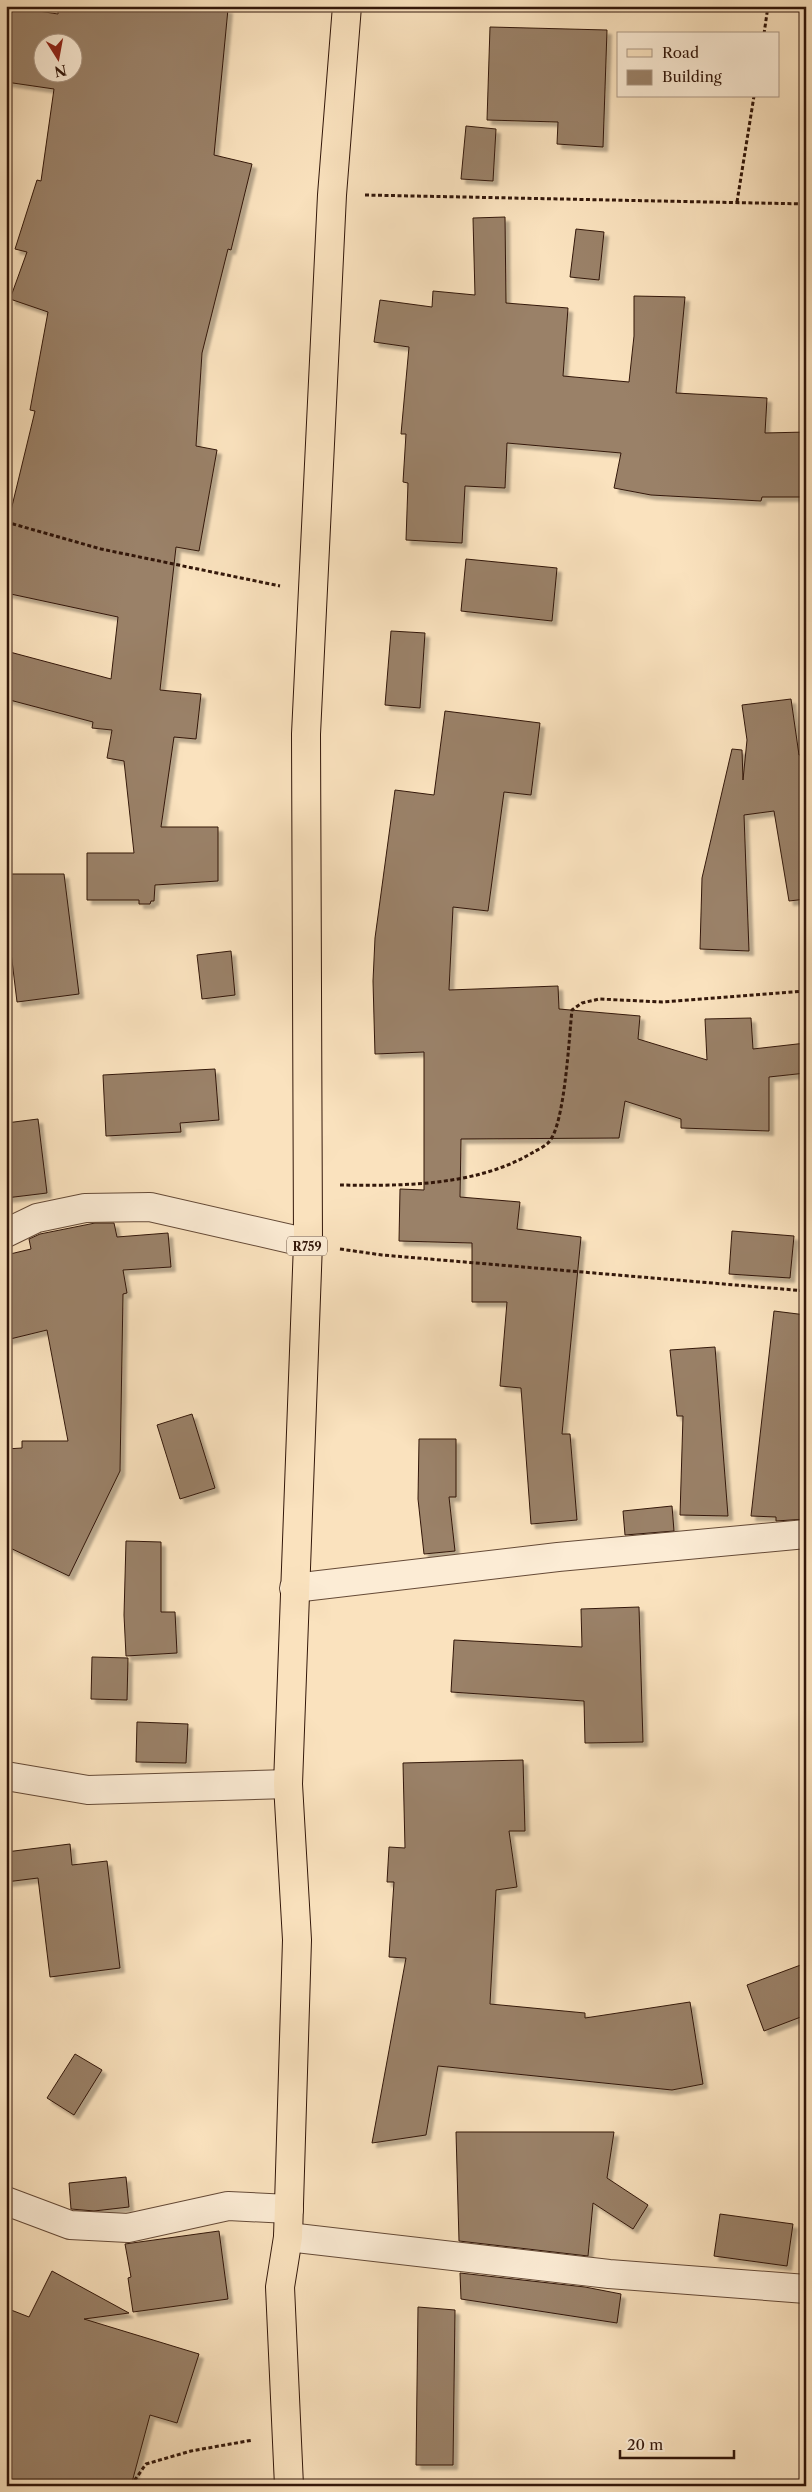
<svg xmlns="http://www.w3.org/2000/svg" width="812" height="2492" font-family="'Libre Caslon Text',serif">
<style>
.building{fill:#9a8168;stroke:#33170a;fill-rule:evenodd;filter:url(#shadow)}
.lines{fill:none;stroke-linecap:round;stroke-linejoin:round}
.minor-casing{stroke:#654a37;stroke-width:30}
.primary-casing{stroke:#33170a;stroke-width:30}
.path{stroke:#33170a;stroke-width:3;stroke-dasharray:4 2.5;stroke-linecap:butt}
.minor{stroke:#fcecd5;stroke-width:28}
.primary{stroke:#fae2be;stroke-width:28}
.labels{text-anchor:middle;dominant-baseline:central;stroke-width:5;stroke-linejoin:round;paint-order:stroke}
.shield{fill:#fcecd5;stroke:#6f5747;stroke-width:1}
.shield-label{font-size:12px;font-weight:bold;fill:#33170a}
</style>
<defs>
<filter id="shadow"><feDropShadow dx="4.5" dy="4.5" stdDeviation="1" flood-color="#0004"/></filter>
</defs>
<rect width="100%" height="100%" fill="#fae2be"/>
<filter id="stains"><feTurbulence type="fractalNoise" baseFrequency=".004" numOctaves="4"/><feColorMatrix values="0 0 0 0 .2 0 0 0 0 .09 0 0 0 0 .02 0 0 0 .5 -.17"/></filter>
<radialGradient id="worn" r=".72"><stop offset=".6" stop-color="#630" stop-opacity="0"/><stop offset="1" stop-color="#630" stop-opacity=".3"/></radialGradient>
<path class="building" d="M 6,6 L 58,14 L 58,6 L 196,6 L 228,9 L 214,155 L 252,164 L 231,250 L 228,249 L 202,353 L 196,446 L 217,450 L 199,551 L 176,547 L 160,690 L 201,694 L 196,739 L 174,737 L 161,827 L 218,827 L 218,881 L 155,885 L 154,901 L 151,901 L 150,904 L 139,904 L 139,900 L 87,900 L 87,853 L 134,853 L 124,761 L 107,758 L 112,730 L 92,728 L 93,722 L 6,699 L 6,651 L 111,679 L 118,617 L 6,593 L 6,531 L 35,411 L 30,410 L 48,312 L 10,299 L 27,252 L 15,249 L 37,180 L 41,181 L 54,89 L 6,82 ZM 42,42 L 72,42 L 72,72 L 42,72 Z
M 490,27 L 607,30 L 603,147 L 557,144 L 558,122 L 487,120 Z
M 466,126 L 496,129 L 493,181 L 461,179 Z
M 505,217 L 506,303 L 568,308 L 563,376 L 629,382 L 634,336 L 634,296 L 685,297 L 676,393 L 767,398 L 765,433 L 806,432 L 806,497 L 762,497 L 761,501 L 651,495 L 614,488 L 621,453 L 507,443 L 505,488 L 465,486 L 462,543 L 406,540 L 408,483 L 403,482 L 406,434 L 401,434 L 409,347 L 374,342 L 380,300 L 432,307 L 433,291 L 475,295 L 473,218 Z
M 576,229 L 604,232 L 599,280 L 570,277 Z
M 466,559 L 557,568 L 552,621 L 461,611 Z
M 391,631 L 425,633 L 420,708 L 385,705 Z
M 791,699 L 799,755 L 806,754 L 806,899 L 789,901 L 774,811 L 744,815 L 749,951 L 700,949 L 702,878 L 732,749 L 742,750 L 743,780 L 747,740 L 742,705 Z
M 445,711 L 540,723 L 531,795 L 504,792 L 488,911 L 453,907 L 449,990 L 558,986 L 559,1009 L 640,1016 L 638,1039 L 707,1060 L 705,1019 L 751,1018 L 753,1049 L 806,1043 L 806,1073 L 769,1077 L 769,1131 L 681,1128 L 681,1119 L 625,1101 L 619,1138 L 461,1139 L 460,1197 L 520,1202 L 517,1229 L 581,1237 L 562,1434 L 570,1434 L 577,1520 L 531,1524 L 521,1388 L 500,1386 L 507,1302 L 472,1302 L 472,1243 L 399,1241 L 400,1189 L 424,1190 L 424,1052 L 375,1054 L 373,981 L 375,938 L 395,790 L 434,795 Z
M 6,874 L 64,874 L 79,994 L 17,1002 L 6,911 Z
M 231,951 L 235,995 L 202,999 L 197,955 Z
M 215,1069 L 219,1120 L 180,1123 L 181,1132 L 106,1136 L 103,1075 Z
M 38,1119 L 47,1193 L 6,1198 L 6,1123 Z
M 95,1223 L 114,1223 L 117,1237 L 168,1233 L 171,1267 L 123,1270 L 127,1293 L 123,1294 L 120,1471 L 69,1576 L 6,1546 L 6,1449 L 22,1448 L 22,1441 L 68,1441 L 47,1330 L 6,1340 L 6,1255 L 31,1249 L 29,1239 L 40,1234 Z
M 732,1231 L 794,1236 L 790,1278 L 729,1274 Z
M 774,1311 L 806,1315 L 806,1519 L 776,1521 L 776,1517 L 751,1516 Z
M 715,1347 L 728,1516 L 680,1515 L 683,1416 L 677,1416 L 670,1350 Z
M 192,1414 L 215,1488 L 180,1499 L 157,1425 Z
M 419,1439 L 456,1439 L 456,1497 L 449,1497 L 455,1551 L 424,1554 L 418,1499 Z
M 672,1506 L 674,1531 L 625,1535 L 623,1511 Z
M 126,1541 L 161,1542 L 161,1612 L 175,1612 L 177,1653 L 126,1656 L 124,1615 Z
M 639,1607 L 643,1742 L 585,1743 L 584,1701 L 451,1692 L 454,1640 L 582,1647 L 581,1609 Z
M 92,1657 L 128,1658 L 127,1700 L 91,1699 Z
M 137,1722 L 188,1724 L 186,1763 L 136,1762 Z
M 523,1760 L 525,1831 L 509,1831 L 517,1887 L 496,1890 L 490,2004 L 585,2013 L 585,2018 L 690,2002 L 703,2084 L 672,2090 L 438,2066 L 426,2135 L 372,2143 L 406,1958 L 389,1957 L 394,1882 L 387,1882 L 389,1847 L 405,1848 L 403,1763 Z
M 70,1844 L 72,1865 L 107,1861 L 120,1968 L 50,1977 L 38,1878 L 6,1882 L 6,1852 Z
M 806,1963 L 806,2015 L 764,2031 L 747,1985 Z
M 75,2054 L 102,2070 L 74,2115 L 47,2098 Z
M 456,2132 L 614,2132 L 607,2178 L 648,2205 L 633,2229 L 593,2203 L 588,2256 L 459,2241 Z
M 126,2177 L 129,2207 L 94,2211 L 71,2209 L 69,2183 Z
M 720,2214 L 793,2224 L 787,2266 L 714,2256 Z
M 219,2231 L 228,2299 L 133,2312 L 128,2278 L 131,2277 L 125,2244 Z
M 52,2271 L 129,2313 L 84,2319 L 199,2354 L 177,2423 L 150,2415 L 131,2486 L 6,2486 L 6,2308 L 29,2317 Z
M 460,2273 L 585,2287 L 621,2294 L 617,2323 L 461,2299 Z
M 418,2307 L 455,2310 L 453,2465 L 416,2465 Z"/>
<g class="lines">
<g class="minor-casing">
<path id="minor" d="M 6,1233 L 37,1218 L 85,1208 L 150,1207 L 308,1243
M 294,1588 L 558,1557 L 806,1534
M 6,1776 L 88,1790 L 288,1784
M 6,2201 L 70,2225 L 128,2228 L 228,2206 L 289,2209
M 288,2237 L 609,2274 L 806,2289"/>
</g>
<g class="primary-casing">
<path id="primary" d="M 289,2486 L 280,2287 L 288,2237 L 297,1940 L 288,1784 L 308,1243 L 306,734 L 332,195 L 347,6"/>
</g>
<path class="path" d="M 764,34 L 768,6
M 365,195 L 806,204
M 737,202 L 754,96
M 6,522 L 101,549 L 280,586
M 340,1185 C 404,1186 476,1186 532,1153 C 537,1150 544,1147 548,1143 C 565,1127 569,1036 572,1010 L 582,1003 L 599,999 L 662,1002 L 806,991
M 340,1249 L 382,1255 L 806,1291
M 104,2486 L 132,2484 L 146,2464 L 191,2451 L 253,2440"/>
<use href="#minor" class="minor"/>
<use href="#primary" class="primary"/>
</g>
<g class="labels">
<rect class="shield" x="287" y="1236.5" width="40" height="19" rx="4"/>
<g class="shield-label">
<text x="307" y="1246">R759</text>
</g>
</g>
<rect width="812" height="2492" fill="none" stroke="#fae2be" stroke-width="25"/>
<rect x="8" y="8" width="797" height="2477" fill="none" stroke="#33170a" stroke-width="2.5"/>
<rect x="12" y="12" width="787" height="2467" fill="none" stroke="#33170a"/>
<rect x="617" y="32" width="162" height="65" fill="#fcecd5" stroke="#ac9784"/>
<rect x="627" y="49" width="25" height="8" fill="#fae2be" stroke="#ac9784"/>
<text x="662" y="58" font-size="15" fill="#33170a">Road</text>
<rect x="627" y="70" width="25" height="15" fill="#9a8168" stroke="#ac9784"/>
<text x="662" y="82" font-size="15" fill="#33170a">Building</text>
<g transform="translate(58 58) rotate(169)"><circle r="24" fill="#fcecd5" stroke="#ac9784"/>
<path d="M0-4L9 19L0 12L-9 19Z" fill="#8f2418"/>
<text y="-8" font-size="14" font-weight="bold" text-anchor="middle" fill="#33170a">N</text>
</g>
<path d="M620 2450v8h114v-8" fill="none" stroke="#33170a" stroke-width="2.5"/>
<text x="627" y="2450" font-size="15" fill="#33170a" stroke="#fcecd5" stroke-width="4" paint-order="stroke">20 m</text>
<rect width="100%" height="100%" filter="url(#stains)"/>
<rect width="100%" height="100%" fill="url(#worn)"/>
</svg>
